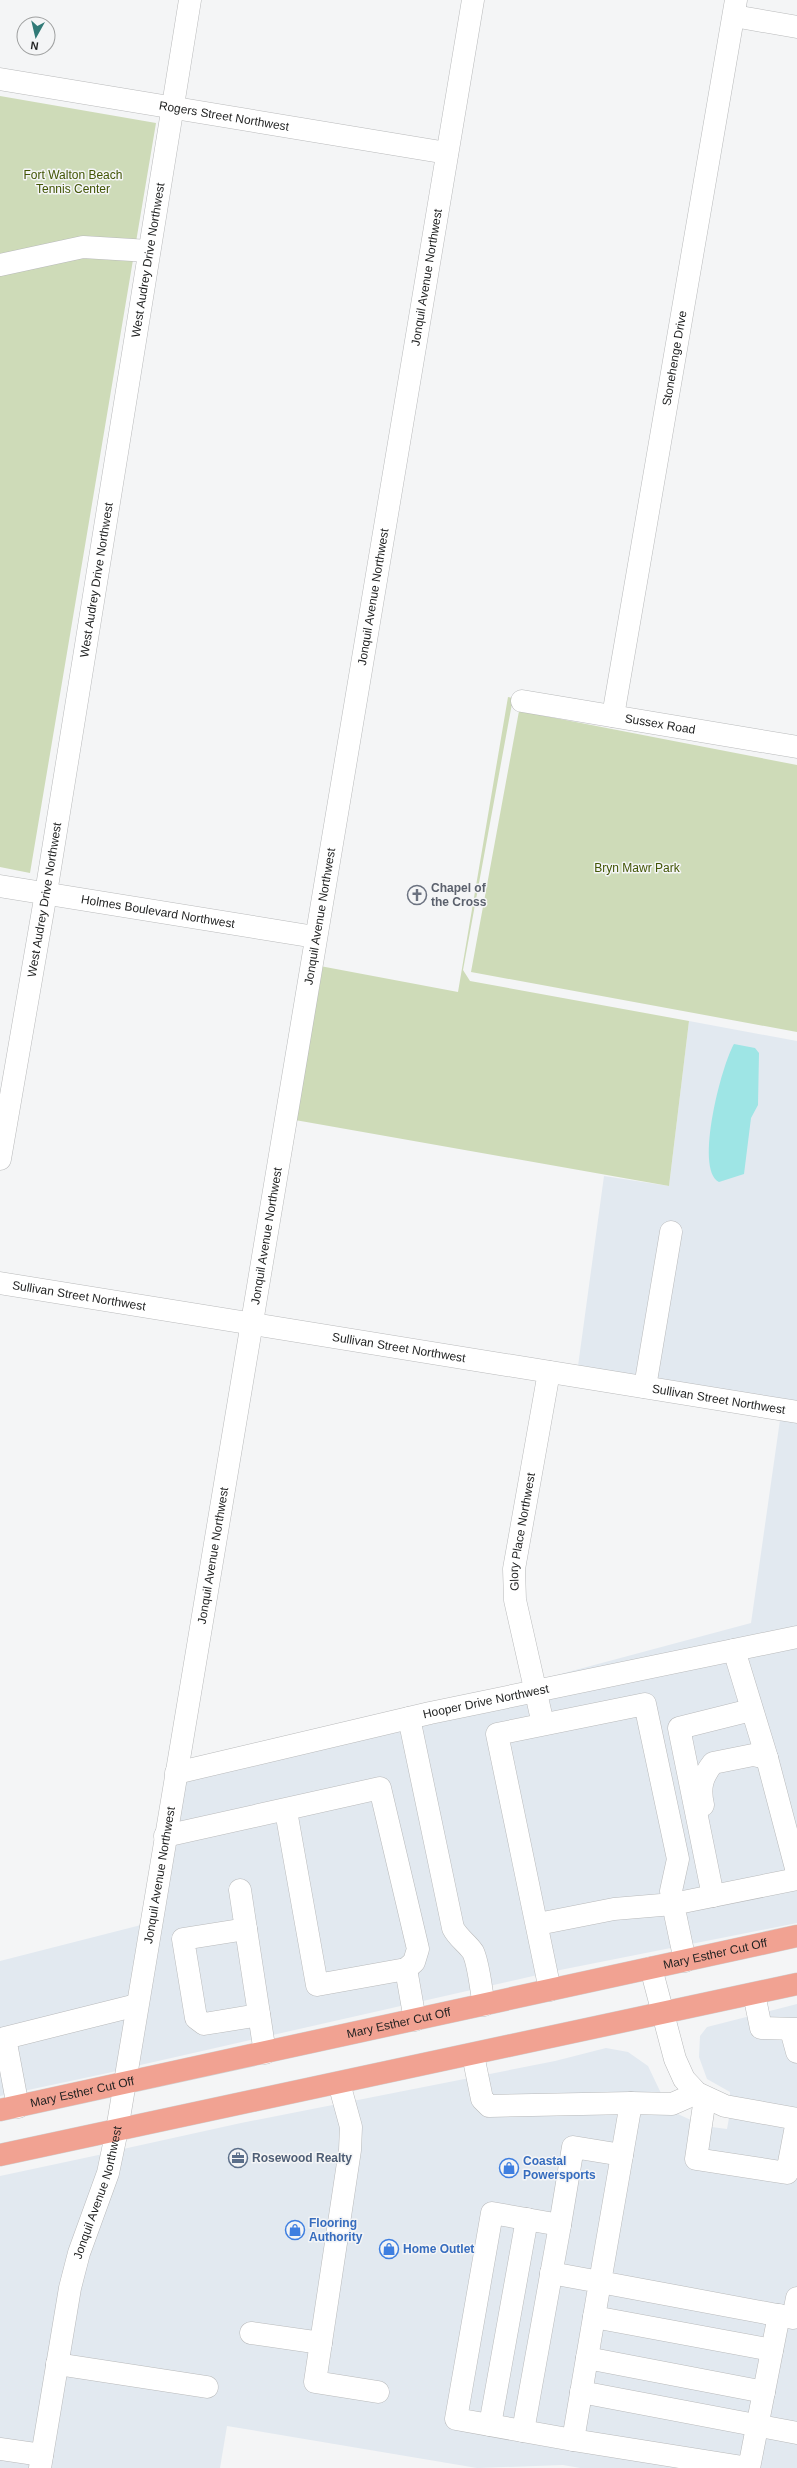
<svg xmlns="http://www.w3.org/2000/svg" width="797" height="2468" font-family="Arial,sans-serif">
<style>
.built{fill:#e2e9f0}
.green{fill:#cedbb8}
.water{fill:#9ee5e5}
.lines{fill:none;stroke-linecap:round;stroke-linejoin:round}
.minor-casing{stroke:#b9babb;stroke-width:23}
.major-casing{stroke:#d2d2d2;stroke-width:23}
.minor{stroke:#fff;stroke-width:22}
.major{stroke:#f1a292;stroke-width:22}
.labels{text-anchor:middle;dominant-baseline:central;stroke-width:3;stroke-linejoin:round;paint-order:stroke}
.street-label{font-size:12px;fill:#1f2020;stroke:#f4f5f6}
.park-label{font-size:12px;fill:#425505;stroke:#f4f5f6}
.worship-label{font-size:12px;font-weight:bold;fill:#5b616d;stroke:#f4f5f6;text-anchor:start}
.service-label{font-size:12px;font-weight:bold;fill:#4e5e75;stroke:#f4f5f6;text-anchor:start}
.shop-label{font-size:12px;font-weight:bold;fill:#366cbe;stroke:#f4f5f6;text-anchor:start}
</style>
<rect width="100%" height="100%" fill="#f4f5f6"/>
<path class="built" d="M 689,1021 L 797,1041 L 797,1401 L 578,1366 L 604,1176 L 669,1186 Z
M 780,1420 L 797,1423 L 797,1626 L 542,1679 L 751,1623 Z
M 797,1647 L 797,1923 L 555,1971 L 136,2066 L 184,1782 L 432,1724 Z
M 141,1925 L 117,2071 L 0,2096 L 0,1961 Z
M 797,2004 L 797,2108 L 730,2096 L 730,2092 L 707,2079 L 699,2057 L 700,2036 L 707,2027 Z
M 606,2048 L 628,2052 L 648,2066 L 669,2110 L 704,2126 L 727,2129 L 729,2118 L 797,2130 L 797,2468 L 580,2468 L 563,2465 L 477,2468 L 227,2426 L 220,2468 L 50,2468 L 79,2290 L 123,2149 L 241,2123 L 555,2061 Z
M 103,2154 L 30,2468 L 0,2468 L 0,2176 Z"/>
<path class="green" d="M 0,96 L 156,123 L 30,873 L 0,867 Z
M 508,697 L 513,698 L 463,970 L 470,981 L 689,1021 L 669,1186 L 295,1120 L 320,966 L 458,992 Z
M 519,711 L 797,765 L 797,1032 L 471,972 Z"/>
<path class="water" d="M 734,1044 L 755,1048 L 759,1053 L 758,1105 L 751,1118 L 744,1174 L 719,1182 C 694,1169 722,1064 734,1044 Z"/>
<g class="lines">
<g class="minor-casing">
<g id="minor">
<path d="M 734,16 L 797,27"/>
<path id="s1" d="M 0,79 L 447,153"/>
<path d="M 0,265 L 83,247 L 149,251"/>
<path id="s2" d="M 522,701 L 797,747"/>
<path id="s3" d="M 613,716 L 736,0"/>
<path id="s4" d="M 0,886 L 315,937"/>
<path id="s5" d="M 0,1159 L 46,893 L 190,0"/>
<path id="s6" d="M 0,1283 L 797,1412"/>
<path d="M 645,1387 L 671,1232"/>
<path d="M 734,1650 L 767,1758 L 797,1872"/>
<path d="M 409,1718 L 453,1928 C 458,1938 467,1943 473,1952 C 479,1964 481,1991 484,2005"/>
<path id="s7" d="M 543,1724 L 515,1600 L 514,1569 L 549,1372"/>
<path id="s8" d="M 176,1773 L 430,1713 L 797,1637"/>
<path d="M 703,1805 C 699,1787 702,1777 713,1763 L 753,1755 L 767,1758"/>
<path d="M 165,1836 L 380,1788 L 418,1949 L 414,1962 L 406,1969 L 317,1985 L 286,1811"/>
<path d="M 240,1890 L 265,2053"/>
<path d="M 713,1896 L 679,1728 L 751,1710"/>
<path d="M 538,1924 L 614,1909 L 673,1904 L 671,1891 L 678,1859 L 645,1704 L 497,1734 L 550,1990"/>
<path d="M 246,1929 L 183,1939 L 196,2018 L 204,2024 L 259,2015"/>
<path d="M 685,1961 L 673,1904 L 797,1879"/>
<path d="M 651,1968 L 675,2059 L 684,2079 L 697,2093 L 725,2106 L 797,2119"/>
<path d="M 406,1969 L 415,2020"/>
<path d="M 754,1994 L 761,2028 L 797,2029"/>
<path d="M 791,2030 L 797,2052"/>
<path d="M 473,2055 L 482,2099 L 489,2106 L 631,2103 L 672,2104 L 697,2093"/>
<path d="M 339,2083 L 351,2127 L 350,2150 L 315,2382 L 378,2392"/>
<path d="M 705,2098 L 696,2159 L 787,2173 L 797,2121"/>
<path d="M 631,2103 L 600,2282 L 793,2318 L 797,2298"/>
<path d="M 18,2107 L 5,2038 L 137,2005"/>
<path d="M 551,2273 L 600,2282 L 573,2440 L 749,2468 L 779,2315"/>
<path d="M 594,2317 L 772,2350"/>
<path d="M 251,2333 L 321,2343"/>
<path d="M 587,2358 L 764,2392"/>
<path d="M 57,2364 L 207,2387"/>
<path d="M 581,2392 L 797,2433"/>
<path d="M 490,2425 L 527,2219"/>
<path d="M 523,2431 L 560,2225"/>
<path d="M 573,2440 L 456,2419 L 492,2213 L 560,2225 L 573,2147 L 622,2155"/>
<path d="M 0,2449 L 42,2455"/>
<path id="s9" d="M 40,2468 L 70,2288 L 79,2253 L 108,2173 L 117,2130 L 473,0"/>
</g>
</g>
<g class="major-casing">
<g id="major">
<path id="s10" d="M 0,2110 L 797,1936"/>
<path d="M 0,2155 L 797,1984"/>
</g>
</g>
<use href="#minor" class="minor"/>
<use href="#major" class="major"/>
</g>
<defs>
<g id="church-ring" transform="scale(1)"><circle r="9.5" fill="#f4f5f6" stroke="#6b7280" stroke-width="1.5"/><path d="M-1.2-6h2.4v3.5h3.3v2.4h-3.3V6h-2.4V-.1h-3.3v-2.4h3.3Z" fill="#6b7280"/></g>
<g id="office-ring" transform="scale(1)"><circle r="9.5" fill="#f4f5f6" stroke="#5c6f8a" stroke-width="1.5"/><path d="M-6-3h4V-5.5h4V-3h4V5H-6ZM-1-4.5V-3h2v-1.5ZM-6 0V1H6V0Z" fill="#5c6f8a"/></g>
<g id="shop-ring" transform="scale(1)"><circle r="9.5" fill="#f4f5f6" stroke="#3f7fe0" stroke-width="1.5"/><path d="M-5-2.5h2.3a2.7 3.5 0 0 1 5.4 0H5L5.5 6h-11ZM-1.5-2.5h3a1.5 2.3 0 0 0-3 0Z" fill="#3f7fe0"/></g>
</defs>
<g fill-rule="evenodd">
<use href="#church-ring" x="417" y="895"/>
<use href="#office-ring" x="238" y="2158"/>
<use href="#shop-ring" x="509" y="2168"/>
<use href="#shop-ring" x="295" y="2230"/>
<use href="#shop-ring" x="389" y="2249"/>
</g>
<g class="labels">
<g class="street-label">
<text stroke="none"><textPath href="#s1" startOffset="227">Rogers Street Northwest</textPath></text>
<text stroke="none"><textPath href="#s5" startOffset="911">West Audrey Drive Northwest</textPath></text>
<text stroke="none"><textPath href="#s9" startOffset="2226">Jonquil Avenue Northwest</textPath></text>
<text stroke="none"><textPath href="#s3" startOffset="363">Stonehenge Drive</textPath></text>
<text stroke="none"><textPath href="#s5" startOffset="587">West Audrey Drive Northwest</textPath></text>
<text stroke="none"><textPath href="#s9" startOffset="1902">Jonquil Avenue Northwest</textPath></text>
<text stroke="none"><textPath href="#s2" startOffset="140">Sussex Road</textPath></text>
<text stroke="none"><textPath href="#s5" startOffset="263">West Audrey Drive Northwest</textPath></text>
<text stroke="none"><textPath href="#s4" startOffset="160">Holmes Boulevard Northwest</textPath></text>
<text stroke="none"><textPath href="#s9" startOffset="1578">Jonquil Avenue Northwest</textPath></text>
<text stroke="none"><textPath href="#s9" startOffset="1254">Jonquil Avenue Northwest</textPath></text>
<text stroke="none"><textPath href="#s6" startOffset="80">Sullivan Street Northwest</textPath></text>
<text stroke="none"><textPath href="#s6" startOffset="404">Sullivan Street Northwest</textPath></text>
<text stroke="none"><textPath href="#s6" startOffset="728">Sullivan Street Northwest</textPath></text>
<text stroke="none"><textPath href="#s7" startOffset="196">Glory Place Northwest</textPath></text>
<text stroke="none"><textPath href="#s9" startOffset="930">Jonquil Avenue Northwest</textPath></text>
<text stroke="none"><textPath href="#s8" startOffset="318">Hooper Drive Northwest</textPath></text>
<text stroke="none"><textPath href="#s9" startOffset="606">Jonquil Avenue Northwest</textPath></text>
<text stroke="none"><textPath href="#s10" startOffset="732">Mary Esther Cut Off</textPath></text>
<text stroke="none"><textPath href="#s10" startOffset="408">Mary Esther Cut Off</textPath></text>
<text stroke="none"><textPath href="#s10" startOffset="84">Mary Esther Cut Off</textPath></text>
<text stroke="none"><textPath href="#s9" startOffset="282">Jonquil Avenue Northwest</textPath></text>
</g>
<g class="park-label">
<text x="73" y="175">Fort Walton Beach<tspan x="73" dy="14">Tennis Center</tspan></text>
<text x="637" y="868">Bryn Mawr Park</text>
</g>
<g class="worship-label">
<text x="431" y="888">Chapel of<tspan x="431" dy="14">the Cross</tspan></text>
</g>
<g class="service-label">
<text x="252" y="2158">Rosewood Realty</text>
</g>
<g class="shop-label">
<text x="523" y="2161">Coastal<tspan x="523" dy="14">Powersports</tspan></text>
<text x="309" y="2223">Flooring<tspan x="309" dy="14">Authority</tspan></text>
<text x="403" y="2249">Home Outlet</text>
</g>
</g>
<g transform="translate(36 36) rotate(188)"><circle r="19" fill="#f4f5f6" stroke="#9fa0a0"/>
<path d="M0-3L7 15L0 10L-7 15Z" fill="#317a77"/>
<text y="-6" font-size="11" font-weight="bold" text-anchor="middle" fill="#1f2020">N</text>
</g>
</svg>
